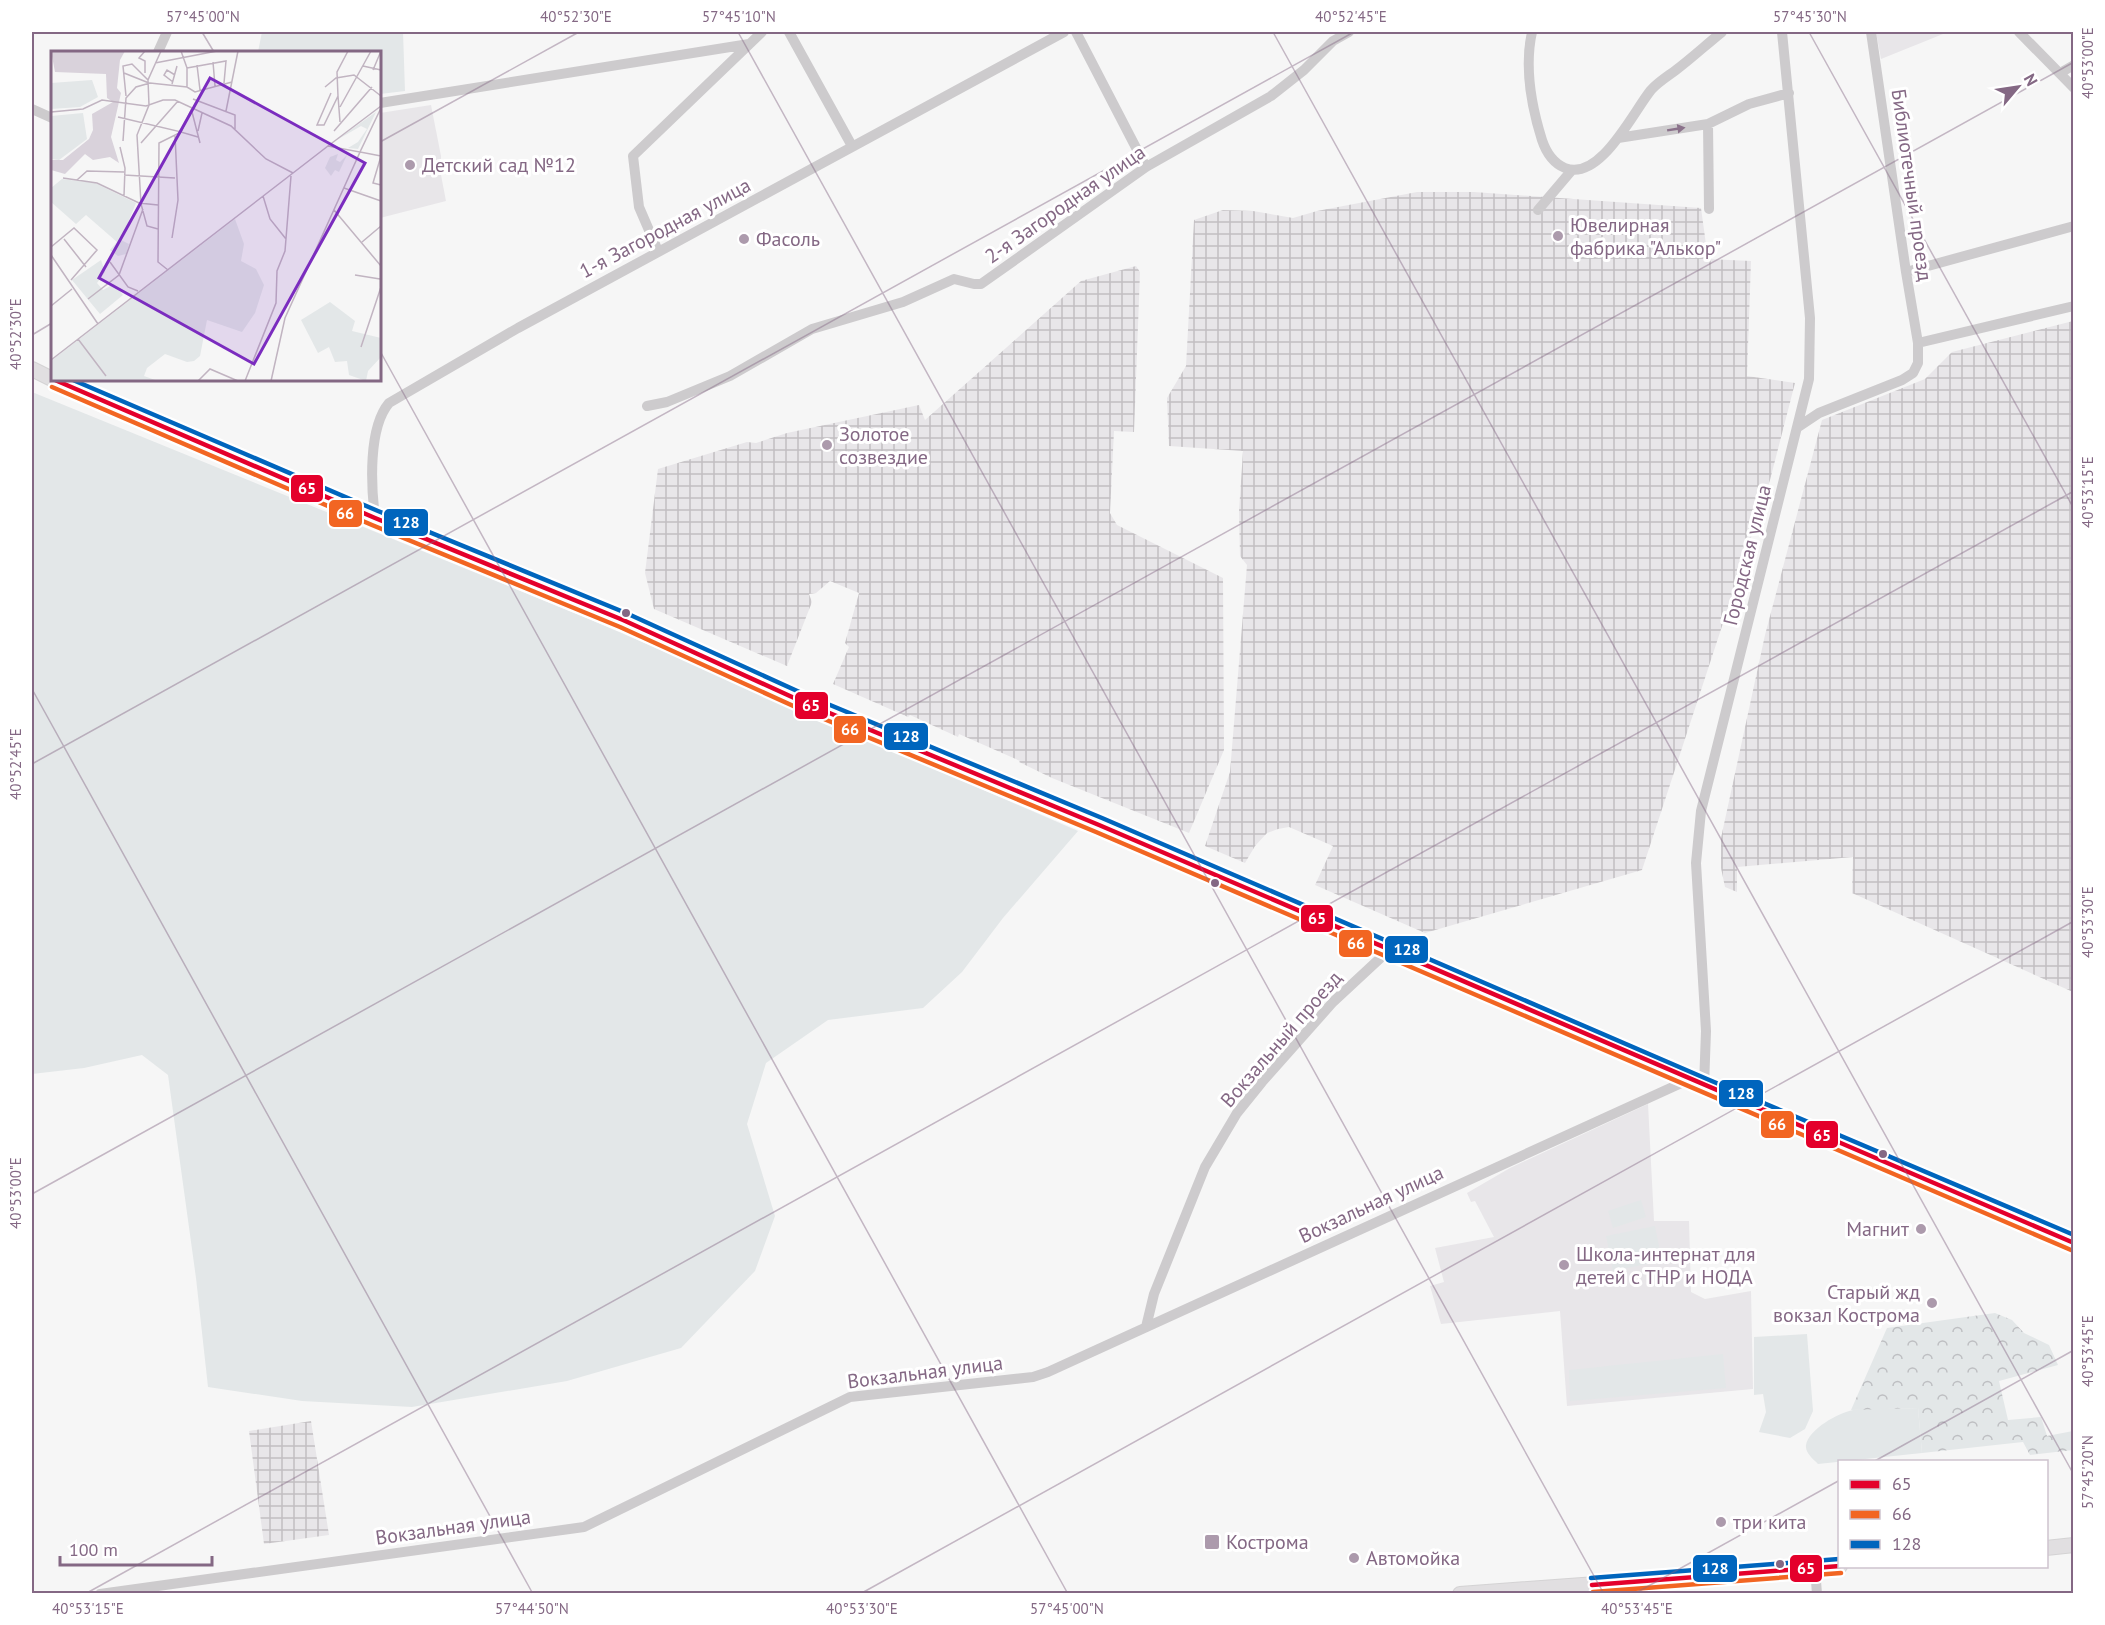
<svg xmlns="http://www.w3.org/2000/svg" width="2105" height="1625" font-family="'PT Sans',sans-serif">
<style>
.built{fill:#e8e6e9}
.industrial{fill:url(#industrial-grid)}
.green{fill:#e3e7e8}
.forest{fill:url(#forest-crowns)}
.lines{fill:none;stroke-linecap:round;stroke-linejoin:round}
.major-casing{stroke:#d4d3d4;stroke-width:16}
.minor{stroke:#cdcbcd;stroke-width:10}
.major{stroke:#e1dfe1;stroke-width:14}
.bus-1-casing{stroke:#fff;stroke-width:9}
.bus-2-casing{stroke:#fff;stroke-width:9}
.bus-3-casing{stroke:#fff;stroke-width:9}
.bus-1{stroke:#e4002b;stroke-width:4.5}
.bus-2{stroke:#f26522;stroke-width:4.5}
.bus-3{stroke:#0065bd;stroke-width:4.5}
.oneway{fill:#8b728b}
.ticks{fill:none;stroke:#846884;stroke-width:1.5;stroke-opacity:0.45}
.poi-dot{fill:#ac9aac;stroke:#fff;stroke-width:2}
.bus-dot{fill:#846884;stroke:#fff;stroke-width:2}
.labels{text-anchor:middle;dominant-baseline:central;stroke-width:6;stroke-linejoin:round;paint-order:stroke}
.poi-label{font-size:20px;fill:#846884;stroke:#fff;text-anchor:start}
.street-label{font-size:20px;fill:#846884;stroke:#fff}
.inset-road{fill:none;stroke:#c1b4c1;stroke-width:1.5}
.view{fill:#7b2cbf;fill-opacity:0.15;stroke:#7b2cbf;stroke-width:3}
.inset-edge{fill:none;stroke:#846884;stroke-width:3}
.line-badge{stroke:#fff;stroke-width:2}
.badge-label{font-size:16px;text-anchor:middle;font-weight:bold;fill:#fff}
.neatline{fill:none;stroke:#846884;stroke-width:2}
.ticks-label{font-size:15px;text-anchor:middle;fill:#846884}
</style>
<defs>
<pattern id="industrial-grid" width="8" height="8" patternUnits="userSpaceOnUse" patternTransform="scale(1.5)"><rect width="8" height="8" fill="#e8e6e9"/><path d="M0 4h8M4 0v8" fill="none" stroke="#c2bec2"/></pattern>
<pattern id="forest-crowns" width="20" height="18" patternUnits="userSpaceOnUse" patternTransform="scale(1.5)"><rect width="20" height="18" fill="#e3e7e8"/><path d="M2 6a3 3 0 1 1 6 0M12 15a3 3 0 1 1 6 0" fill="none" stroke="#bebfc2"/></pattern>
</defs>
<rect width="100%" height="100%" fill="#f6f6f6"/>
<path class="built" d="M 1876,32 L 1948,32 L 1881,59 Z
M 431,105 L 441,156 L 441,175 L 446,201 L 380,218 L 380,113 Z
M 1648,1104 L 1654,1221 L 1689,1221 L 1691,1292 L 1705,1299 L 1751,1291 L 1753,1389 L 1567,1406 L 1560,1311 L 1441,1324 L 1430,1286 L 1444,1282 L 1435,1248 L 1494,1237 L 1475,1201 L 1471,1202 L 1467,1193 L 1510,1168 Z"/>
<path class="industrial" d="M 1417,192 L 1474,192 L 1701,208 L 1708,259 L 1751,261 L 1747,376 L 1795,383 L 1770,480 L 1642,870 L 1425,933 L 1315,885 L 1333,846 L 1289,827 L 1278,829 L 1267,833 L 1255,846 L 1245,863 L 1205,846 L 1230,772 L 1247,565 L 1240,556 L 1239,511 L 1243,451 L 1169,446 L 1167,398 L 1186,366 L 1194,220 L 1223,210 L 1253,211 L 1293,218 L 1317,211 Z
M 1136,266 L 1140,272 L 1134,432 L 1114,431 L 1110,513 L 1117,525 L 1223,578 L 1224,750 L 1189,833 L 1052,778 L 1019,762 L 1020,761 L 959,734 L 958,737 L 910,715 L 908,717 L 833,684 L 849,647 L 845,643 L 859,593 L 830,581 L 816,593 L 809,594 L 812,602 L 787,666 L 654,609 L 645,573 L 658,469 L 747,442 L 756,443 L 787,433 L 919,405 L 925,420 L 1081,281 Z
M 2073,321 L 2074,321 L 2073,992 L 1852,893 L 1853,857 L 1737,867 L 1737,892 L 1725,887 L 1721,868 L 1721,838 L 1765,635 L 1822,420 L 1925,379 L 1952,352 Z
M 311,1421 L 329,1535 L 264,1544 L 249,1431 Z"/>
<path class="green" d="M 262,32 L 403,32 L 405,91 L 380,94 L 380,52 L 258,52 Z
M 32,392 L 589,619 L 1078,831 L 1003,918 L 962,972 L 923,1008 L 828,1020 L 766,1063 L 747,1124 L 775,1216 L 755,1271 L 681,1348 L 567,1381 L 412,1407 L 302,1401 L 208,1387 L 196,1278 L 168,1075 L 142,1055 L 84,1068 L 32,1074 Z
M 1641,1200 L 1646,1217 L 1613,1228 L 1608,1211 Z
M 1655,1226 L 1662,1261 L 1613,1271 L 1606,1236 Z
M 1807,1334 L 1813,1411 L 1805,1429 L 1790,1438 L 1759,1432 L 1766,1412 L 1763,1394 L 1754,1395 L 1754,1337 Z
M 1723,1354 L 1726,1388 L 1570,1401 L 1569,1370 Z
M 1918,1408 L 1922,1453 L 1818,1464 C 1813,1459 1805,1453 1806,1445 C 1809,1429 1838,1413 1853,1410 C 1874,1407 1897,1409 1918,1408 Z"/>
<path class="forest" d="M 1995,1313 L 2012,1320 L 2024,1333 L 2049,1345 L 2058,1365 L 1999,1381 L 2008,1420 L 2041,1417 L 2047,1436 L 2073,1431 L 2073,1450 L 2030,1455 L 2023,1442 L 1922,1453 L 1918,1408 L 1851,1410 L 1887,1328 Z"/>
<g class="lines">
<g class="major-casing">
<path id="major" d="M 32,369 L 52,379
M 55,380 L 375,518 L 623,620 L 803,702 L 1099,825 L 1704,1086 L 1882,1160 L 2074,1243
M 2046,1548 L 2074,1545
M 1460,1594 L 1840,1566"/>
</g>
<path class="minor" d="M 789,32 L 852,146
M 1076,32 L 1146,167
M 1532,32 C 1524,68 1531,105 1542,140 C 1546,152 1553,163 1565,168 C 1600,182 1633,112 1651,90 C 1658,82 1668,76 1676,70 C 1692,58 1707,44 1722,32
M 2019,32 L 2074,88
M 158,52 L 167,32
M 2060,73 L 2074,65
M 380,103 L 749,44
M 32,109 L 52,118
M 1708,124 L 1709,209
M 1618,138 L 1708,124 L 1749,104 L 1789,93
M 1538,210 L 1572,170
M 658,251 L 639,207 L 633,156 L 762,32
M 1906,272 L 2074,226
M 1918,343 L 2074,306
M 647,406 L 667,402 L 730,376 L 812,329 L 903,302 L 954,279 L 974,284 L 981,284 L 1146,167 L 1271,96 L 1304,70 L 1333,41 L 1349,32
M 1798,427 L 1819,413 L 1902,380 L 1913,373 L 1918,363 L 1918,343 L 1906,272 L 1871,32
M 375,518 C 371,486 368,428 389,403 L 518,328 L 1064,32
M 1704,1086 L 1706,1031 L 1696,863 L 1701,811 L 1809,379 L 1810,318 L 1782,32
M 1146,1327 L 1154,1294 L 1205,1167 L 1237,1113 L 1262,1082 L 1333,1002 L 1389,950
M 1815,1568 L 1817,1594
M 100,1594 L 584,1527 L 850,1397 L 1033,1377 L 1048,1372 L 1688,1080"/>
<use href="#major" class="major"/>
<g class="bus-1-casing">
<path id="bus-1" d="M 55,380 L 375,518 L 623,620 L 803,702 L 1099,825 L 2074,1243
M 1592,1585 L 1840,1566"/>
</g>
<g class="bus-2-casing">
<path id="bus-2" d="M 52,387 L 372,525 L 620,627 L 800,709 L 1096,832 L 2071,1250
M 1593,1592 L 1841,1573"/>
</g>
<g class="bus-3-casing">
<path id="bus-3" d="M 73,380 L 378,511 L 626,613 L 806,695 L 1102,818 L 1707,1079 L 2074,1235
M 1591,1578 L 1839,1559"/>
</g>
<use href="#bus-1" class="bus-1"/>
<use href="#bus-2" class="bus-2"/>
<use href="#bus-3" class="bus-3"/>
</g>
<defs><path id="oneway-solid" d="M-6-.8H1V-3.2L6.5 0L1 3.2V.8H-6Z" transform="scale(1.5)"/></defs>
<use class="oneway" href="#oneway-solid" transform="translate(1676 129) rotate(-9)"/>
<path class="ticks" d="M 202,32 L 214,52M 738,32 L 1604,1594M 1273,32 L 2074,1475M 1809,32 L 2074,509M 380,142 L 579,32M 32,335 L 52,323M 380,351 L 1068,1594M 32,689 L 533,1594M 32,764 L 1354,32M 32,1194 L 2074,62M 1873,1462 L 2074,1350M 85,1594 L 2074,491M 860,1594 L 2074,921M 1634,1594 L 1840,1480"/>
<g class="poi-dot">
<circle cx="410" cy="165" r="6"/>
<circle cx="1558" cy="236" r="6"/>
<circle cx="744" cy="239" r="6"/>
<circle cx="827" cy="445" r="6"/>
<circle cx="1921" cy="1229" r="6"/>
<circle cx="1564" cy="1265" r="6"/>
<circle cx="1932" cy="1303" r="6"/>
<circle cx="1721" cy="1522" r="6"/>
<rect x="1204" y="1534" width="16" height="16" rx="3"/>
<circle cx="1354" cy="1558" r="6"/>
</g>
<g class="bus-dot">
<circle cx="626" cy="613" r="5"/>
<circle cx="1215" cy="883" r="5"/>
<circle cx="1883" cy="1154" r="5"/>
<circle cx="1780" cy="1564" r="5"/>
</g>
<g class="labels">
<g class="poi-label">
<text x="422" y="165">Детский сад №12</text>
<text x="1570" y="225">Ювелирная<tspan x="1570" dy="23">фабрика "Алькор"</tspan></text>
<text x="756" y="239">Фасоль</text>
<text x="839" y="434">Золотое<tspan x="839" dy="23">созвездие</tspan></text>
<text x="1909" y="1229" text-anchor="end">Магнит</text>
<text x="1576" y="1254">Школа-интернат для<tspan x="1576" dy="23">детей с ТНР и НОДА</tspan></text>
<text x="1920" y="1292" text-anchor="end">Старый жд<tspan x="1920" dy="23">вокзал Кострома</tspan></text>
<text x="1733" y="1522">три кита</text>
<text x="1226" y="1542">Кострома</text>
<text x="1366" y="1558">Автомойка</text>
</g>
<g class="street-label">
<text transform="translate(1912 185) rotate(82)">Библиотечный проезд</text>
<text transform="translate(1065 204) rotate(-35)">2-я Загородная улица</text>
<text transform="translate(665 228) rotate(-28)">1-я Загородная улица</text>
<text transform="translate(1747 555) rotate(-76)">Городская улица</text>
<text transform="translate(1281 1039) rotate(-49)">Вокзальный проезд</text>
<text transform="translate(1371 1204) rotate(-25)">Вокзальная улица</text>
<text transform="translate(925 1372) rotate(-7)">Вокзальная улица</text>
<text transform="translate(453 1527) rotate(-8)">Вокзальная улица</text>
</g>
</g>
<g transform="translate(51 51)">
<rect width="330" height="330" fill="#f6f6f6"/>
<path d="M 32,62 L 36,88 L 8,109 L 0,108 L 0,65 ZM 11,128 L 44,132 L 85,152 L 70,189 L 78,193 L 75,203 L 67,205 L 59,199 L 66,191 L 35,164 L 25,173 L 0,151 L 0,137 ZM 184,168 L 193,193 L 190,210 L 205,218 L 213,234 L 204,262 L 191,281 L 156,269 L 149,305 L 143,310 L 136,311 L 114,303 L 96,317 L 93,325 L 107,330 L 0,330 L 0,310 ZM 50,209 L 54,221 L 46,232 L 52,239 L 63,233 L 72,244 L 49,263 L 21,229 ZM 279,251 L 304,270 L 301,280 L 330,287 L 330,306 L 317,320 L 315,330 L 298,324 L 296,310 L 284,311 L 278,296 L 267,302 L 250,269 Z" fill="#e3e7e8"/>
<path d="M 41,29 L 47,46 L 29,56 L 0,58 L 0,32 ZM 287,103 L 285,109 L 289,111 L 296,104 L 288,121 L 284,119 L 280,125 L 274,117 L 279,106 Z" fill="#e3e7e8"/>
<path d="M 325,61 L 307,98 L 297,97 L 307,91 L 316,78 L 310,75 L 284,90 Z" fill="#e3e7e8"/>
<path d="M 0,0 L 74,0 L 69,9 L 66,37 L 70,42 L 60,86 L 68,112 L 59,106 L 42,109 L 34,103 L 14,123 L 0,119 L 0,109 L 12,109 L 38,88 L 42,79 L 41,63 L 62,51 L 56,47 L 55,23 L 4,21 Z" fill="#d9d2db"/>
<path class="inset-road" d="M 130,0 L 136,17M 162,11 L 164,35M 104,12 L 166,0M 146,14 L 149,39M 312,15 L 330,19M 136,17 L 175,10 L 173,32M 322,19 L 330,0M 73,22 L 98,32M 94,22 L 94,10 L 88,7 L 94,0M 122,31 L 113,24 L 116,19 L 124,24M 121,33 L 126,15M 136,36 L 136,17M 274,36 L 285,27 L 303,24 L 330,45M 280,42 L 266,74 L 273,74 L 287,45 L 286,21 L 297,0M 75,45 L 72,15 L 81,13 L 97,29M 287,45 L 289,71M 142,48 L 184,64 L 184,78M 289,56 L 320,0M 330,57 L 309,101 L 330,105M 175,60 L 187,0M 0,61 L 32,58 L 51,49 L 95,55 L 112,49 L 124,49 L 180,75 L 215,108 L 242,122M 141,61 L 149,92M 67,66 L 130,81 L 141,57M 147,80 L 151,62M 283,80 L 321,36M 72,90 L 75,47 L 85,36 L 99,32 L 136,36 L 144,41 L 181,31M 90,92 L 127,50M 277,95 L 330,55M 69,96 L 74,117 L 73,145M 330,105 L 322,132 L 330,134M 73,124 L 124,127M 12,127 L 46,132 L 88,152 L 107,154M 26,129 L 36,120 L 73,121M 293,137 L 330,150M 212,145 L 219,168 L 235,188M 283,159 L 330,215M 107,178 L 96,175 L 90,153 L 86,84 L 98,54 L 97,29 L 110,0M 121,187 L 127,149 L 124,84M 13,188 L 35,216M 311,191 L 330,175M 0,196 L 23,177 L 46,199 L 20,229M 0,204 L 47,273M 59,211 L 77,236 L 87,240M 117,219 L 107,211 L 108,92 L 130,81 L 147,86M 304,224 L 329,228M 37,248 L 68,224 L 92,158M 0,255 L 21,238M 27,288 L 55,325M 310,296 L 330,236M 0,309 L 277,95 L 309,101 L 234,267 L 220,330M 147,330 L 159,318 L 187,330M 194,330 L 225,252 L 226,220 L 234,200 L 240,125"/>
<path class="view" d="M 159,27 L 314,112 L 203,313 L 48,227 Z"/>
<rect width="330" height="330" class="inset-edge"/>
</g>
<g class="line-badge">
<rect x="290" y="474" width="34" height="29" rx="6" fill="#e4002b"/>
<rect x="328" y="499" width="35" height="29" rx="6" fill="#f26522"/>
<rect x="383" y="508" width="46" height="29" rx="6" fill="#0065bd"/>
<rect x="794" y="691" width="35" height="29" rx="6" fill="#e4002b"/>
<rect x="833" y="715" width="34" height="29" rx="6" fill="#f26522"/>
<rect x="883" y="722" width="46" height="29" rx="6" fill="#0065bd"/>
<rect x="1300" y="904" width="34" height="29" rx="6" fill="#e4002b"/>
<rect x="1338" y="929" width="35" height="29" rx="6" fill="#f26522"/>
<rect x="1384" y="935" width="45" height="29" rx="6" fill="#0065bd"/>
<rect x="1718" y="1079" width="46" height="29" rx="6" fill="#0065bd"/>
<rect x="1760" y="1110" width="35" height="29" rx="6" fill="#f26522"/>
<rect x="1805" y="1120" width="34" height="29" rx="6" fill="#e4002b"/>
<rect x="1692" y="1554" width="46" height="29" rx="6" fill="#0065bd"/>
<rect x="1789" y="1554" width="34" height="29" rx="6" fill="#e4002b"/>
</g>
<g class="badge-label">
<text x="307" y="494">65</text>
<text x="345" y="519">66</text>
<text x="406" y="528">128</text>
<text x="811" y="711">65</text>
<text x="850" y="735">66</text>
<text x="906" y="742">128</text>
<text x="1317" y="924">65</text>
<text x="1356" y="949">66</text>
<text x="1407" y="955">128</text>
<text x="1741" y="1099">128</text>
<text x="1777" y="1130">66</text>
<text x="1822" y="1141">65</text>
<text x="1715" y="1574">128</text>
<text x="1806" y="1574">65</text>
</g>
<rect width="2105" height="1625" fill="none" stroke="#ffffff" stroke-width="66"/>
<rect x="1838" y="1460" width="210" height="108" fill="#ffffff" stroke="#cec3ce" stroke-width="1.5"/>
<rect x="1850" y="1480" width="30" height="9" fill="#e4002b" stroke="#cec3ce" stroke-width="1.5"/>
<text x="1892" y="1490" font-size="18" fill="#846884">65</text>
<rect x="1850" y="1510" width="30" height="9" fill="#f26522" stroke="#cec3ce" stroke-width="1.5"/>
<text x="1892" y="1520" font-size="18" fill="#846884">66</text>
<rect x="1850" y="1540" width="30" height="9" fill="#0065bd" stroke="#cec3ce" stroke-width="1.5"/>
<text x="1892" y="1550" font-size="18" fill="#846884">128</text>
<g transform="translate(2018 87) rotate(61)" stroke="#ffffff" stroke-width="4.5" paint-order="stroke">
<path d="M0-4.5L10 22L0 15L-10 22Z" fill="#846884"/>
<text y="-9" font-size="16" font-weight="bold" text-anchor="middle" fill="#846884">N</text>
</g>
<path d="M60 1556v9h152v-9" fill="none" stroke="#846884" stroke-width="3"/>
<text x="69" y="1556" font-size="18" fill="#846884" stroke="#ffffff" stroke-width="4.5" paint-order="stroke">100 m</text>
<rect x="33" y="33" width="2039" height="1559" class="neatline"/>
<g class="ticks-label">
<text x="203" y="22">57°45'00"N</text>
<text x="576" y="22">40°52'30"E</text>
<text x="739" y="22">57°45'10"N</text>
<text x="1351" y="22">40°52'45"E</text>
<text x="1810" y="22">57°45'30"N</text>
<text transform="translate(2088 63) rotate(-90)" y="5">40°53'00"E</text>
<text transform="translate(16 334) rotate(-90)" y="5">40°52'30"E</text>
<text transform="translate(2088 492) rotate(-90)" y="5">40°53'15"E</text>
<text transform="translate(16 764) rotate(-90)" y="5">40°52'45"E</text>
<text transform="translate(2088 922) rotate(-90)" y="5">40°53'30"E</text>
<text transform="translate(16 1193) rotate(-90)" y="5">40°53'00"E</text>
<text transform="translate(2088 1351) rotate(-90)" y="5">40°53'45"E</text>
<text transform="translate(2088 1472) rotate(-90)" y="5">57°45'20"N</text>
<text x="88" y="1614">40°53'15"E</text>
<text x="532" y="1614">57°44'50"N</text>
<text x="862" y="1614">40°53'30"E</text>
<text x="1067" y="1614">57°45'00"N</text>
<text x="1637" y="1614">40°53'45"E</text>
</g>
</svg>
